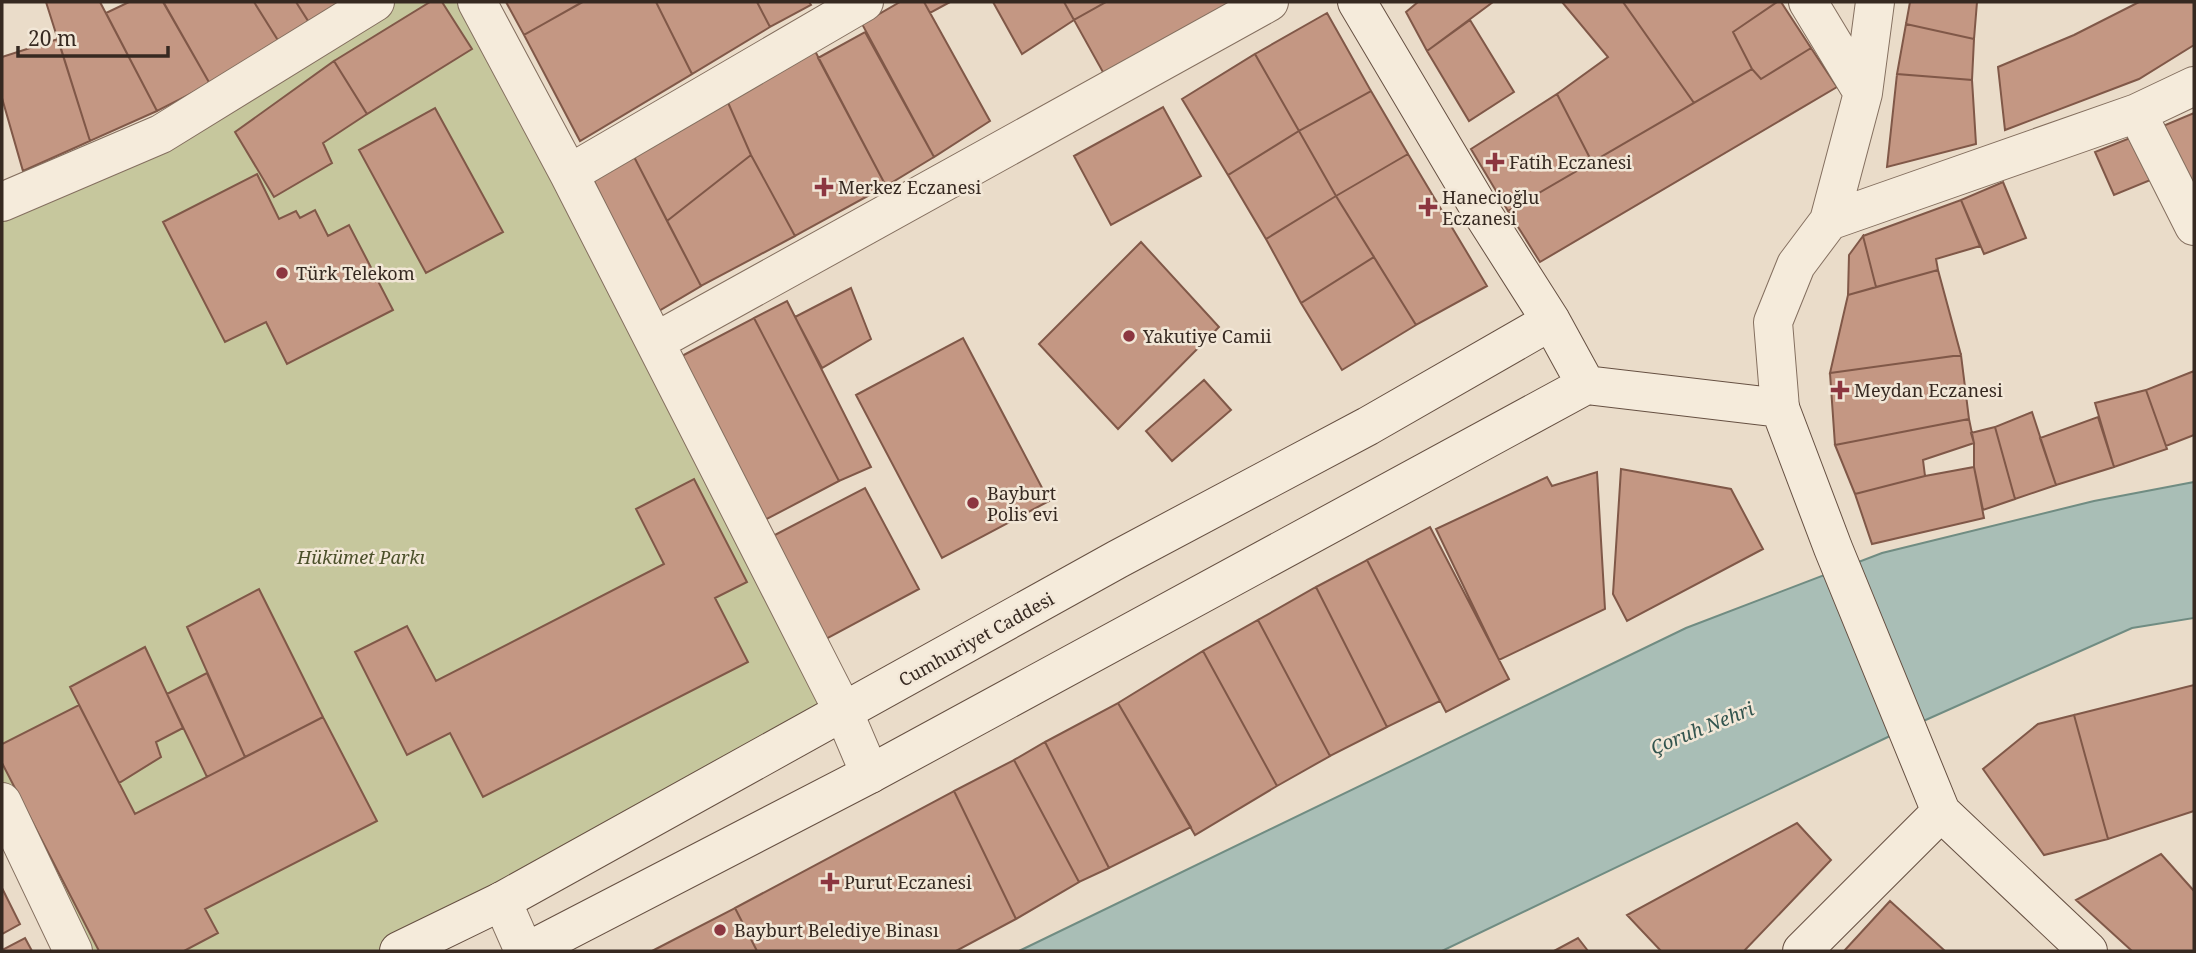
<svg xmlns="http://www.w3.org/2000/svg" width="2196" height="953" font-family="'Noto Serif',serif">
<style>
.green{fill:#c6c79d}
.water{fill:#a9beb6;stroke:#708c82;stroke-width:2}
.building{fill:#c49783;stroke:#805848;stroke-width:2}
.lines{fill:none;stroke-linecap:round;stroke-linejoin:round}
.street-casing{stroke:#846f5f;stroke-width:40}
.secondary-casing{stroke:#665042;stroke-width:40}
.street{stroke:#f5ebdb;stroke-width:38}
.secondary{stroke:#f5ebdb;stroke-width:38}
.poi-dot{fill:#8c3640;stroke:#f2e7d7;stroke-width:2.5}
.labels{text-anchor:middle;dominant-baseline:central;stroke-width:5;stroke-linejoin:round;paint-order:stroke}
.poi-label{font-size:18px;fill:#362921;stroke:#f2e7d7;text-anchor:start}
.park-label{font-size:18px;font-style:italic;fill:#4b502a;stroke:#f2e7d7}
.street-label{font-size:18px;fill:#362921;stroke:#f2e7d7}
.water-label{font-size:19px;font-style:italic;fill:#32544e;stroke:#f2e7d7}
</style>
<rect width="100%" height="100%" fill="#eadcc9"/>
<path class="green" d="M 375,2 L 477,2 L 844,713 L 384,951 L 70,951 L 2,816 L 2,202 Z"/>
<path class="water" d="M 2194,482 L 2194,618 L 2132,628 L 1892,735 L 1442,951 L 1019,951 L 1686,628 L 1882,553 L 2094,501 Z"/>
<path class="building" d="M 46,2 L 100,2 L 157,111 L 90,141 Z
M 129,2 L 163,2 L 210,84 L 157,111 L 106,13 Z
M 166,2 L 254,2 L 279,42 L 210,84 L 164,3 Z
M 254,2 L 296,2 L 310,24 L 279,42 Z
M 296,2 L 344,2 L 310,24 Z
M 430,2 L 442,2 L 472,49 L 367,114 L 334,61 Z
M 506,2 L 582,2 L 524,35 Z
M 583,2 L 656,2 L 692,74 L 580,141 L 524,35 Z
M 656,2 L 757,2 L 770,27 L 692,74 Z
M 757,2 L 809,2 L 811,5 L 770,27 Z
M 900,2 L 924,2 L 990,121 L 934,157 L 862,24 Z
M 924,2 L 950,2 L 930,13 Z
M 993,2 L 1064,2 L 1074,20 L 1022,54 Z
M 1064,2 L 1106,2 L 1074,20 Z
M 1106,2 L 1229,2 L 1230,4 L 1104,74 L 1074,20 Z
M 1418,2 L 1493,2 L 1427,51 L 1406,12 Z
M 1562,2 L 1623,2 L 1694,103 L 1592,162 L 1557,94 L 1608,57 Z
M 1623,2 L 1777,2 L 1733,32 L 1752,69 L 1694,103 Z
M 1777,2 L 1781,2 L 1811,48 L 1761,79 L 1752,69 L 1733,32 Z
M 1910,2 L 1977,2 L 1974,39 L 1906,24 Z
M 2139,2 L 2194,2 L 2194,45 L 2139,79 L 2005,130 L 1998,67 L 2074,35 Z
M 1327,13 L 1371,91 L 1299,131 L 1255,54 Z
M 1470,20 L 1514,92 L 1469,121 L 1427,51 Z
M 1906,24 L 1974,39 L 1972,80 L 1897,74 Z
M 865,32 L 934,157 L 886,186 L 818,58 Z
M 58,39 L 90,141 L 23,171 L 2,98 L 2,57 Z
M 1811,48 L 1837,87 L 1540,262 L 1508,211 L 1752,69 L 1761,79 Z
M 815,51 L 886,186 L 795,236 L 751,155 L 726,98 Z
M 1255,54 L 1299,131 L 1228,175 L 1182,99 Z
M 334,61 L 367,114 L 323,143 L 332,163 L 274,197 L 235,132 Z
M 1897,74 L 1972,80 L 1976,144 L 1887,167 Z
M 1371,91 L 1408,154 L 1336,196 L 1299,131 Z
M 1557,94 L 1592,162 L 1508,211 L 1471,149 Z
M 726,98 L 751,155 L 667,221 L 631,151 Z
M 1163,107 L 1201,176 L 1111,225 L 1074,156 Z
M 435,108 L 503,232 L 426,273 L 359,150 Z
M 2194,113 L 2194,190 L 2163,126 Z
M 1299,131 L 1336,196 L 1266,239 L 1228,175 Z
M 2135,136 L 2153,179 L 2114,195 L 2095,152 Z
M 631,151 L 701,286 L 657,312 L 591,175 Z
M 1408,154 L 1487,286 L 1416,325 L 1336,196 Z
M 751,155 L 795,236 L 701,286 L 667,221 Z
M 257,174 L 279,219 L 296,211 L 300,218 L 315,210 L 328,236 L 349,225 L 393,310 L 287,364 L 266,322 L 225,342 L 163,222 Z
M 2003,182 L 2026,238 L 1984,254 L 1961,200 Z
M 1336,196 L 1374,257 L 1301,303 L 1266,239 Z
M 1961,200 L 1980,246 L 1936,259 L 1938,270 L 1876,287 L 1863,236 Z
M 1863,236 L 1876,287 L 1848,295 L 1849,255 Z
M 1141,242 L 1219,327 L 1118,429 L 1039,344 Z
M 1374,257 L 1416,325 L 1342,370 L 1301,303 Z
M 1938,270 L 1961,355 L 1830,373 L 1848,295 Z
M 851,288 L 871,339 L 822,368 L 795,317 Z
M 787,301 L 871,467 L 839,481 L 754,318 Z
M 754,318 L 839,481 L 763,521 L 678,358 Z
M 963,338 L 1049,501 L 942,558 L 856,395 Z
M 1961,355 L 1969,419 L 1835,445 L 1830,373 Z
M 2194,371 L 2194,435 L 2166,446 L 2146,390 Z
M 1204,380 L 1231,410 L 1172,461 L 1146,431 Z
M 2146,390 L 2167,449 L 2114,467 L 2095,403 Z
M 2032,412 L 2056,485 L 2015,499 L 1995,427 Z
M 2098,417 L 2114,467 L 2056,485 L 2040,438 Z
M 1969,419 L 1974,443 L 1923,460 L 1925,476 L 1855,494 L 1835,445 Z
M 1995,427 L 2015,499 L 1983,510 L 1974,467 L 1974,443 L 1971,433 Z
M 1974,467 L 1984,518 L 1872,544 L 1855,494 L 1925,476 Z
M 1621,469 L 1731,489 L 1763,549 L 1627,621 L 1613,594 Z
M 1597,472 L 1605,609 L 1499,660 L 1436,529 L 1547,477 L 1552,486 Z
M 694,479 L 747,582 L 715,598 L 748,662 L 483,797 L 450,733 L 407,755 L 355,652 L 407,626 L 436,681 L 664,564 L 636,509 Z
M 865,488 L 919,589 L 826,639 L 771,537 Z
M 1430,527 L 1509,679 L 1446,712 L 1367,560 Z
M 1367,560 L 1440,701 L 1387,727 L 1316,587 Z
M 1316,587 L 1387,727 L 1330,756 L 1258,620 Z
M 259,589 L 323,717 L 245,757 L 187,627 Z
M 1258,620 L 1330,756 L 1277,786 L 1203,651 Z
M 145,647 L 183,728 L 156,742 L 161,757 L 119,783 L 70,687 Z
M 1203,651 L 1277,786 L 1195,835 L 1118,703 Z
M 207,673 L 245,757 L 207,777 L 167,694 Z
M 2194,685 L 2194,811 L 2108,839 L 2074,715 Z
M 1118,703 L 1191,827 L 1109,868 L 1045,742 Z
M 79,705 L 135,814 L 323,717 L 377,821 L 205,909 L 218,933 L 184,951 L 99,951 L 2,763 L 2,744 Z
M 2074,715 L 2108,839 L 2044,855 L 1983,769 L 2038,724 Z
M 1045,742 L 1109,868 L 1079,882 L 1014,760 Z
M 1014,760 L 1079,882 L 1016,919 L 954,791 Z
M 954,791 L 1016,919 L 956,951 L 757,951 L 735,908 Z
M 1797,823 L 1831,860 L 1744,951 L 1661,951 L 1627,915 Z
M 2161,854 L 2194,891 L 2194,951 L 2132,951 L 2076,900 Z
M 2,888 L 20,924 L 2,934 Z
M 1890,901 L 1945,951 L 1844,951 Z
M 735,908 L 757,951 L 652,951 Z
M 25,938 L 32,951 L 2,951 L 2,950 Z
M 1578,938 L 1588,951 L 1554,951 Z"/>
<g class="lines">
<g class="street-casing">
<path id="street" d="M 477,2 L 569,174 L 844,713 L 870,774
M 1808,2 L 1863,93
M 2137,113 L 2194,226
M 569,174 L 864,2
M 2,202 L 161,134 L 375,2
M 1829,221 L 2137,113 L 2194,86
M 655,342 L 1269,2
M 1780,408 L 1773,322 L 1796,265 L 1829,221 L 1863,93 L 1875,2
M 2,802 L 73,951
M 502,901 L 524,951"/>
</g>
<g class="secondary-casing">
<path id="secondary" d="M 1357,2 L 1481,211 L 1551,321 L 1586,385 L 1780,408 L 1833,548 L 1941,812 L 2088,951
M 399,951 L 502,901 L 1118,559 L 1368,426 L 1551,321
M 528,951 L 870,774 L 1586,385
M 1802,951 L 1941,812"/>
</g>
<use href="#street" class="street"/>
<use href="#secondary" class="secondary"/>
</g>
<g class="poi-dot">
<path d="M1491.5 151.5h7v7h7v7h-7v7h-7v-7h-7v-7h7z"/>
<path d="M820.5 176.5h7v7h7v7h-7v7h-7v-7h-7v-7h7z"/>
<path d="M1424.5 196.5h7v7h7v7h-7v7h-7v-7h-7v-7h7z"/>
<circle cx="282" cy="273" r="7"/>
<circle cx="1129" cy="336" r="7"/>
<path d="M1836.5 379.5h7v7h7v7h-7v7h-7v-7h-7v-7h7z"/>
<circle cx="973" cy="503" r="7"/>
<path d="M826.5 871.5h7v7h7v7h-7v7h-7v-7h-7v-7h7z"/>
<circle cx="720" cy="930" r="7"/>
</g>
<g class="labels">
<g class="poi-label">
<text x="1509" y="162">Fatih Eczanesi</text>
<text x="838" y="187">Merkez Eczanesi</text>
<text x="1442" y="197">Hanecioğlu<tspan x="1442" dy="21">Eczanesi</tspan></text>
<text x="296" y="273">Türk Telekom</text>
<text x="1143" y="336">Yakutiye Camii</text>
<text x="1854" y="390">Meydan Eczanesi</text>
<text x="987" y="493">Bayburt<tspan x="987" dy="21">Polis evi</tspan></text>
<text x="844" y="882">Purut Eczanesi</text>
<text x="734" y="930">Bayburt Belediye Binası</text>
</g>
<g class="park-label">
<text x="361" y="557">Hükümet Parkı</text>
</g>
<g class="street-label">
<text transform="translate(976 639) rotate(-29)">Cumhuriyet Caddesi</text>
</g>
<g class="water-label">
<text transform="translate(1702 728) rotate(-22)">Çoruh Nehri</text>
</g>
</g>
<rect width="2196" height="953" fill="none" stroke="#362921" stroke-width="7"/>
<path d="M18 46v10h150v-10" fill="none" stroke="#362921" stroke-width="3.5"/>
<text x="28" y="46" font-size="21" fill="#362921" stroke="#f2e7d7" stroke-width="5" paint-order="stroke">20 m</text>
</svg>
